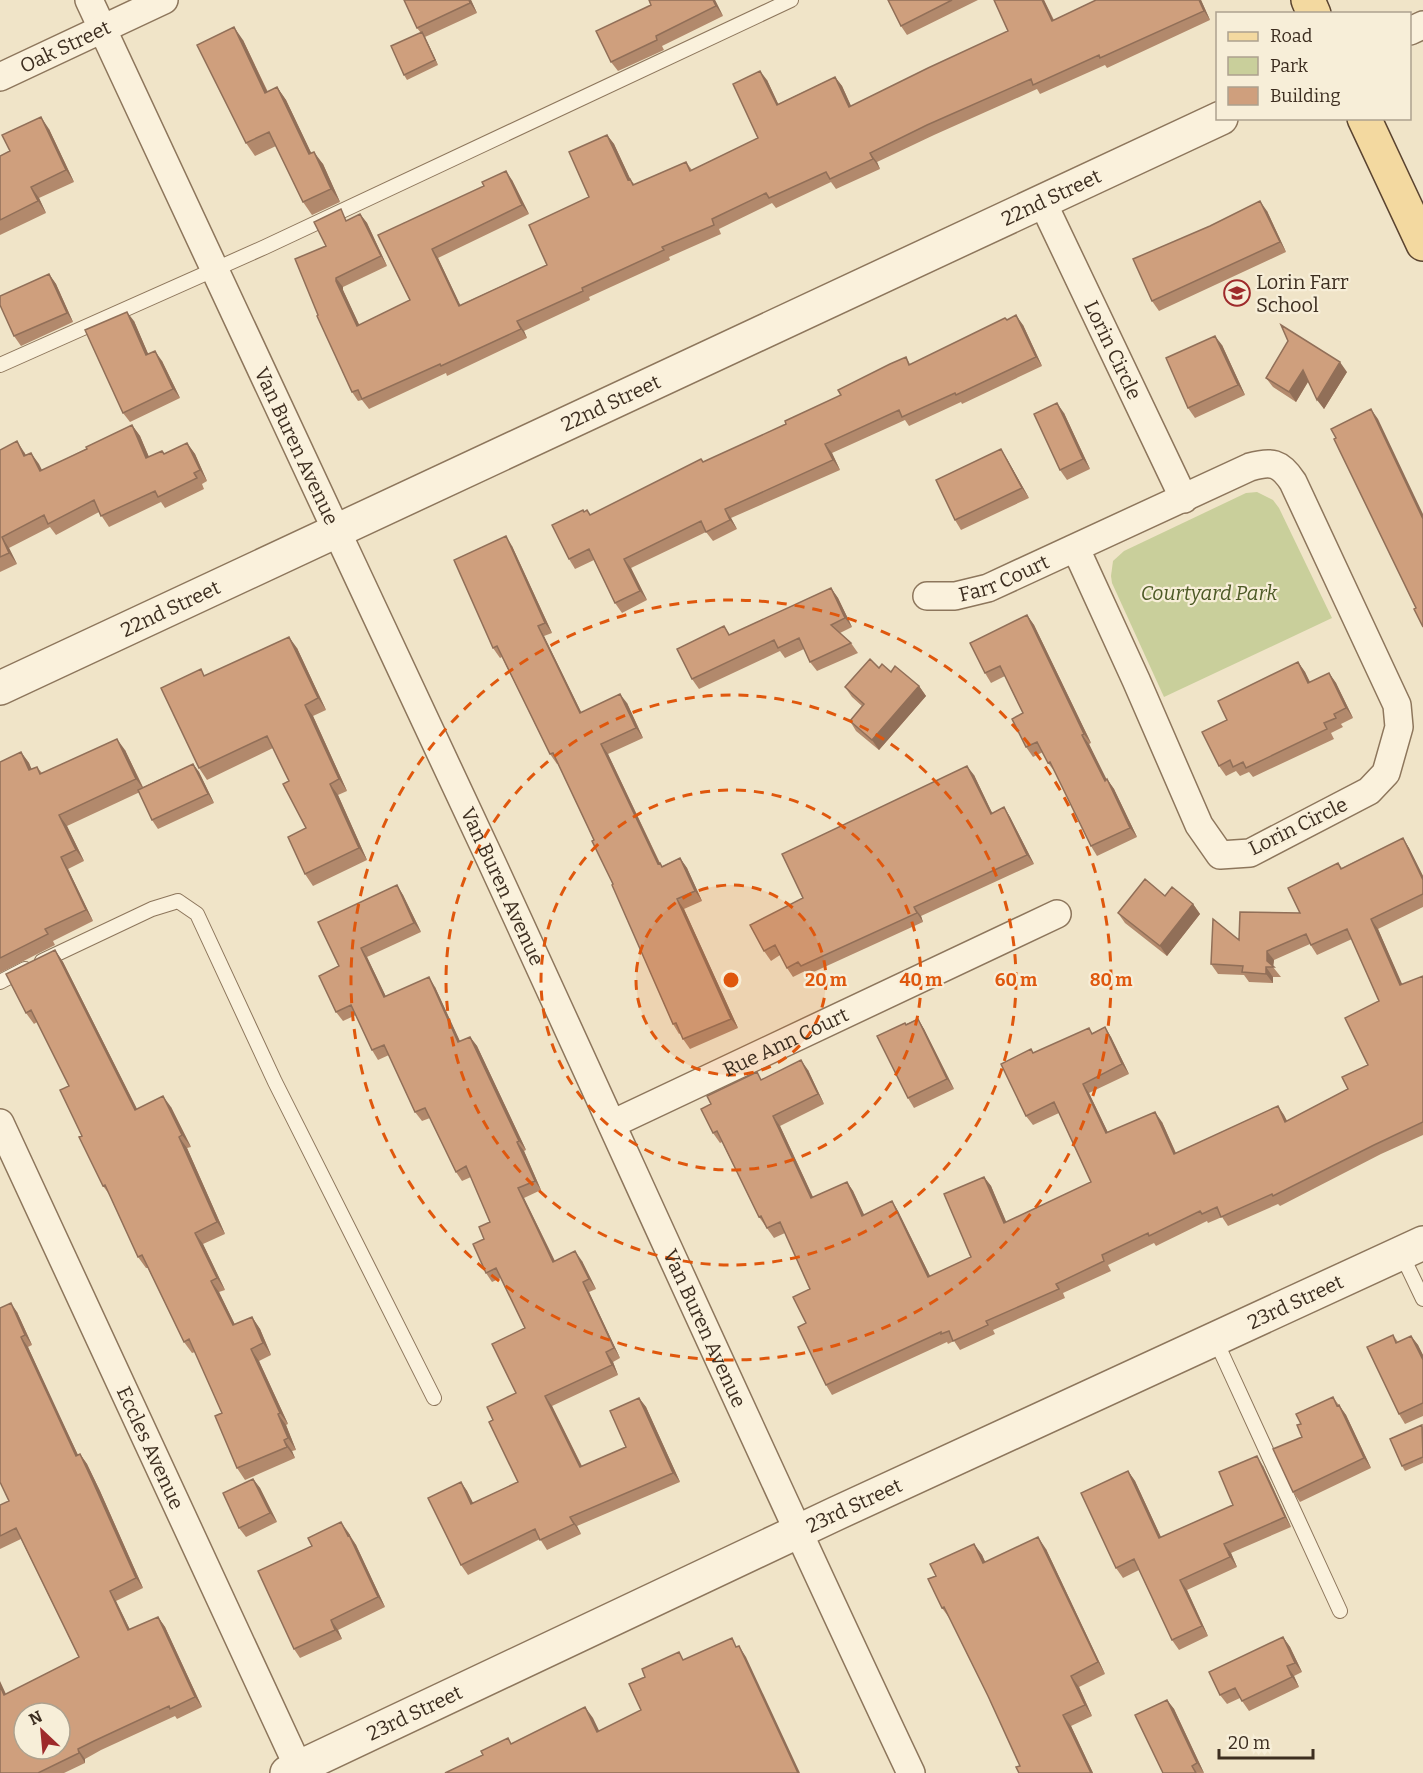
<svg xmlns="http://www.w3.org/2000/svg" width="1423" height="1773" font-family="Bitter,serif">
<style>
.green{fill:#c9cf9b}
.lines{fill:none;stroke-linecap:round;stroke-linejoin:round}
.service-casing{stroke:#8d765c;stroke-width:16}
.minor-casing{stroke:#8d765c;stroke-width:30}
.tertiary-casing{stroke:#8d765c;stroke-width:36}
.primary-casing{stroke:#5b4430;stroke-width:36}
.service{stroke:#faf1dc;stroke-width:14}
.minor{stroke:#faf1dc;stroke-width:27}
.tertiary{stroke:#faf1dc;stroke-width:33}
.primary{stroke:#f3d9a0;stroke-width:33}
.wall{fill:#b2896c}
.shaded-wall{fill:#916f58}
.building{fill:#cf9f7d;stroke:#916f58;stroke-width:1.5;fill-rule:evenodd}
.ring{fill:none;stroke:#df570d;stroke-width:3;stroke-dasharray:10 8}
.labels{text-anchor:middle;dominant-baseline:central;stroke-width:4.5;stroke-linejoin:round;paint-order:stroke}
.street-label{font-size:20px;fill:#3d2e20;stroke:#f7eed8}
.poi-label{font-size:20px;fill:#3d2e20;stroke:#f7eed8;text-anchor:start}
.park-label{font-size:20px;font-style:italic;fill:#4d5a26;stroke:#f7eed8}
.centre{fill:#df570d;stroke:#f7eed8;stroke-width:3}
.ring-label{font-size:18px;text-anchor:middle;font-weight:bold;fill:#df570d;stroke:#f7eed8;stroke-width:4.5;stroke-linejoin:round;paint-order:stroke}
</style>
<rect width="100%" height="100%" fill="#f0e4c8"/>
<path class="green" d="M 1257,492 L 1273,500 L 1279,508 L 1332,618 L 1164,697 L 1112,583 L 1111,576 L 1113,561 L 1124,551 L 1246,493 Z"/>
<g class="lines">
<g class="service-casing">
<path id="service" d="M 0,365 L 265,247 L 791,0
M 42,961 L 152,909 L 178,901 L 197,914 L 275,1082 L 434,1398
M 0,982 L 25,969
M 1401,1253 L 1423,1299
M 1215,1339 L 1340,1611"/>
</g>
<g class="minor-casing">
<g id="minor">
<path id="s1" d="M 89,0 C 222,289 358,575 492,863 C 632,1167 768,1471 911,1773"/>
<path d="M 1410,31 L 1423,25"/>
<path id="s2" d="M 0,77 L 164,0"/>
<path id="s3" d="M 1042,201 L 1184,499"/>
<path id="s4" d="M 927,596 L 955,596 L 988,588 L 1250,467 C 1271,461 1280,462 1293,482 L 1397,705 L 1399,727 L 1386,773 L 1369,791 L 1250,853 L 1220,855 L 1199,825 L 1136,680 L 1076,549"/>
<path id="s5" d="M 0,1123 L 301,1773"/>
<path id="s6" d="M 612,1124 L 1057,914"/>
</g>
</g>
<g class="tertiary-casing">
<g id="tertiary">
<path id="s7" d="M 0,688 L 1221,118"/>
<path id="s8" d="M 287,1773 L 835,1514 L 1423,1243"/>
</g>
</g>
<g class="primary-casing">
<path id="primary" d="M 1308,0 L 1314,14
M 1364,118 L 1423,244"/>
</g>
<use href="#service" class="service"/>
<use href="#minor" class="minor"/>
<use href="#tertiary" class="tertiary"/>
<use href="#primary" class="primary"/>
</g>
<path class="wall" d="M 471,0 L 477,13 L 425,37 L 438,65 L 407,80 L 404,75 L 421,33 L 417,28 Z
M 649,0 L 715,0 L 723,16 L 662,46 L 664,50 L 618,71 L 611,62 L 651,5 Z
M 888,0 L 978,0 L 907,35 L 901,26 Z
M 994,0 L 1044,0 L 1054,20 L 1096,0 L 1201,0 L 1210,20 L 1107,68 L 1105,65 L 1040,94 L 1037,89 L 934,135 L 877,162 L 880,169 L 836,189 L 831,182 L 776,208 L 772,203 L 719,229 L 721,234 L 669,257 L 670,260 L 589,297 L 590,300 L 524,331 L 527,338 L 447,376 L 446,373 L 369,409 L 362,400 L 358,401 L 352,392 L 318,315 L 326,246 L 360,214 L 367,223 L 387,266 L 343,287 L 343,290 L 359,325 L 410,300 L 378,235 L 512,180 L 529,214 L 438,258 L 460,305 L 547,265 L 589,197 L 607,135 L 614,144 L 630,179 L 635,185 L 686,162 L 692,170 L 758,138 L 767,80 L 778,104 L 835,77 L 842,86 L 851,106 L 1008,31 Z
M 243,40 L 268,92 L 277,87 L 286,100 L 311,153 L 323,164 L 340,202 L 312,215 L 303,202 L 276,146 L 255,156 L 246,143 Z
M 49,129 L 74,182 L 39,198 L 46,213 L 0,235 L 0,156 Z
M 1267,211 L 1286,252 L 1159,311 L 1152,301 Z
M 49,274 L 56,284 L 73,322 L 21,346 L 14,336 Z
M 1007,320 L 1023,325 L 1042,366 L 962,404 L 961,402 L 909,426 L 905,420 L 832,453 L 840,470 L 731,518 L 737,529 L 713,541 L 706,532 L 631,568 L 647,600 L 622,613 L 615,603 L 594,560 L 575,569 L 569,559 L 584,512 L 591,515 L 786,424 L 841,395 L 906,357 L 910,364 Z
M 134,321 L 148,354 L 162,361 L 180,398 L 130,422 L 123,413 Z
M 1222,345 L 1245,395 L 1195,418 L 1188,408 Z
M 1347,372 L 1324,409 L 1308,382 L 1296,402 L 1273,387 L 1266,378 Z
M 1064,413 L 1090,469 L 1067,480 L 1060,470 Z
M 132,425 L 140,436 L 149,457 L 165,454 L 187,443 L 195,454 L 207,481 L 202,484 L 204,489 L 165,508 L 161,502 L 109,527 L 99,512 L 56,535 L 50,527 L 9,548 L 17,564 L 0,572 L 0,450 L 24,452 L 26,455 L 31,453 L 42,471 Z
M 1007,459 L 1029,498 L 961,530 L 955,520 Z
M 512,546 L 552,633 L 544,636 L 581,712 L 627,703 L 643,738 L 608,754 L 660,863 L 662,866 L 680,858 L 687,868 L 702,901 L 684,909 L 738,1028 L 690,1049 L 683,1039 L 681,1033 L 679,1034 L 673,1024 L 594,840 L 558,764 L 557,764 L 550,754 L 502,657 L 500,658 L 493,648 Z
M 831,588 L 838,598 L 852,627 L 840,633 L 851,643 L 858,653 L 817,671 L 810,662 L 804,649 L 785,658 L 780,651 L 699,689 L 692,679 L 724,626 L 730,635 Z
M 1027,615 L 1034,625 L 1091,743 L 1089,744 L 1106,780 L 1107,779 L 1114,789 L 1137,837 L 1097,856 L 1091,846 L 1055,772 L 1048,763 L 1043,752 L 1033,757 L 1026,747 L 1023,713 L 1005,676 L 991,683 L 985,673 Z
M 297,648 L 326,710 L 313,716 L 347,791 L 338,795 L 367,860 L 313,886 L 305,874 L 306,828 L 289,781 L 273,748 L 207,780 L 199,768 L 205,675 Z
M 1298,662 L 1305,672 L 1310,682 L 1329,673 L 1336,683 L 1353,718 L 1341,724 L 1343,727 L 1331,733 L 1334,739 L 1253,777 L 1249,772 L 1240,776 L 1236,771 L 1226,776 L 1219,766 L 1227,720 Z
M 879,668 L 891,672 L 919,686 L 926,696 L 879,750 L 856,731 L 850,721 L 862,706 L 852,697 L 845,687 Z
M 125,750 L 143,787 L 193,764 L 199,772 L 214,803 L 158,829 L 152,820 L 140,792 L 67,826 L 84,861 L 68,869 L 93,921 L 53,941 L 55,945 L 0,973 L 0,762 L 21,752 L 29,763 L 31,769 L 37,767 L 42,773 Z
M 974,775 L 992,813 L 1004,807 L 1010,817 L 1034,864 L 921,916 L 923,922 L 807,975 L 805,971 L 793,977 L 787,968 L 780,955 L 771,961 L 764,951 L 803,898 Z
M 1403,838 L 1409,848 L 1423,876 L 1423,907 L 1378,929 L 1402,985 L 1423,976 L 1423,1135 L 1381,1154 L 1280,1206 L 1278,1204 L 1228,1226 L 1222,1217 L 1208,1223 L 1207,1221 L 1156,1246 L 1154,1243 L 1108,1265 L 1111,1271 L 1063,1293 L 1065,1298 L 993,1330 L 995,1334 L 960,1350 L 954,1341 L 948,1344 L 947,1342 L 832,1395 L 826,1385 L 806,1323 L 810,1289 L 785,1233 L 774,1238 L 759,1217 L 722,1142 L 720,1143 L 713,1133 L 711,1104 L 762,1079 L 808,1070 L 824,1104 L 780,1126 L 813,1197 L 847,1182 L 853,1191 L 864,1215 L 892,1201 L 898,1211 L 930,1276 L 971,1257 L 984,1177 L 991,1186 L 1006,1222 L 1091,1182 L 1059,1113 L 1033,1125 L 1026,1116 L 1034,1053 L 1092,1033 L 1105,1027 L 1111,1037 L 1129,1074 L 1089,1093 L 1108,1133 L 1162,1122 L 1176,1153 L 1278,1106 L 1287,1121 L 1348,1089 L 1368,1065 L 1379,1001 L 1352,939 L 1317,955 L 1310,944 L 1274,960 L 1273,967 L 1281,977 L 1273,977 L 1273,983 L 1249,982 L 1244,975 L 1218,974 L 1211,964 L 1239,940 L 1300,913 L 1338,863 L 1342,868 Z
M 397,885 L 403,895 L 421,932 L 367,957 L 386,997 L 435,987 L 460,1042 L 470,1037 L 477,1046 L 526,1150 L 524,1151 L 541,1190 L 524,1198 L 555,1261 L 582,1261 L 596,1289 L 589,1292 L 620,1358 L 613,1362 L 618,1375 L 552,1406 L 582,1466 L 626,1447 L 639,1398 L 646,1407 L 680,1482 L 577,1526 L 581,1534 L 547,1550 L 540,1539 L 468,1575 L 461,1565 L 461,1482 L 467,1491 L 473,1503 L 518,1482 L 493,1420 L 516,1393 L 525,1328 L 501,1278 L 492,1282 L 486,1273 L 484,1239 L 490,1222 L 471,1177 L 462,1181 L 456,1172 L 430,1118 L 422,1121 L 415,1112 L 389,1055 L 378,1060 L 372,1050 L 356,1015 L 343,1021 L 336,1012 L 339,966 Z
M 1165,896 L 1193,904 L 1200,914 L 1167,956 L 1125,923 L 1118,913 Z
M 55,950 L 63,962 L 137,1109 L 171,1107 L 191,1147 L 187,1148 L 225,1234 L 203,1244 L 225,1290 L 219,1292 L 235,1325 L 252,1317 L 260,1329 L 271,1355 L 259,1361 L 288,1424 L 286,1425 L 296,1450 L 292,1451 L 295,1458 L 245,1480 L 237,1468 L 222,1413 L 195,1352 L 192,1353 L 184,1342 L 148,1268 L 146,1268 L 138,1257 L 109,1194 L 103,1186 L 82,1136 L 69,1086 L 37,1022 L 34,1024 L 26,1013 Z
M 918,1019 L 924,1029 L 954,1089 L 914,1108 L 908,1098 L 906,1024 Z
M 17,1312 L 32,1345 L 28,1347 L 54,1405 L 78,1455 L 80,1454 L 87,1464 L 100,1491 L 143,1588 L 116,1601 L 130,1630 L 158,1617 L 165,1627 L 202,1707 L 177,1719 L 175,1716 L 101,1750 L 85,1759 L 85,1763 L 64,1773 L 0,1773 L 6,1694 L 79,1657 L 21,1539 L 0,1549 L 0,1505 L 9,1501 Z
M 1393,1335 L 1398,1342 L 1411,1336 L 1418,1345 L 1423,1355 L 1423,1416 L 1405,1424 L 1399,1414 Z
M 1333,1397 L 1346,1415 L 1371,1468 L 1300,1502 L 1293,1492 L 1302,1437 L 1301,1424 Z
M 1423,1426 L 1423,1463 L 1405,1471 L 1402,1466 Z
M 1263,1466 L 1291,1527 L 1231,1553 L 1237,1567 L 1187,1590 L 1208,1636 L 1179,1650 L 1172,1640 L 1139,1570 L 1123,1578 L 1116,1568 L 1128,1471 L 1135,1481 L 1161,1537 L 1233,1505 Z
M 253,1479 L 260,1488 L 277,1522 L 246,1537 L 239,1528 Z
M 348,1532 L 356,1545 L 385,1607 L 338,1630 L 342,1639 L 300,1658 L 294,1649 Z
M 974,1544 L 982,1555 L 985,1562 L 1046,1549 L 1105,1674 L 1079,1687 L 1092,1716 L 1071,1726 L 1093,1773 L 1019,1773 L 1020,1766 L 988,1696 L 950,1619 L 942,1608 L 936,1576 Z
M 1283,1637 L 1290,1647 L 1302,1672 L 1294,1676 L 1299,1687 L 1249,1711 L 1240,1698 L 1227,1704 L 1220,1695 Z
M 1167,1700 L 1174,1709 L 1204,1773 L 1163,1773 Z"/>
<path class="shaded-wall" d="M 469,0 L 471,0 L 477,13 L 470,3 Z
M 713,0 L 715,0 L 723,16 L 716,6 Z
M 1042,0 L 1044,0 L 1058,30 L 1052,21 Z
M 1199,0 L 1201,0 L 1210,20 L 1204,11 Z
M 234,27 L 243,40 L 274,106 L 265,93 Z
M 422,32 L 425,37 L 438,65 L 435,60 Z
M 760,71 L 767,80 L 783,114 L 777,105 Z
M 835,77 L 842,86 L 856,117 L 849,107 Z
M 277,87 L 286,100 L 318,167 L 309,154 Z
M 41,117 L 49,129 L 74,182 L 66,170 Z
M 607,135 L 614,144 L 635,189 L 628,180 Z
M 314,152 L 323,164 L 340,202 L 331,189 Z
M 870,153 L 877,162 L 880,169 L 873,159 Z
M 506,171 L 512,180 L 529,214 L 522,205 Z
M 31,187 L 39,198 L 46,213 L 38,201 Z
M 1260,201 L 1267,211 L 1286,252 L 1280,242 Z
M 360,214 L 367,223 L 387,266 L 381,256 Z
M 432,249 L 438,258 L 465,315 L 459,306 Z
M 49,274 L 56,284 L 73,322 L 67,313 Z
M 336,278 L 343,287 L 343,290 L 364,335 L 357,326 L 336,281 Z
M 127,312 L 134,321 L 153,365 L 146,355 Z
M 1016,315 L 1023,325 L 1042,366 L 1036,357 Z
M 517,321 L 524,331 L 527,338 L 521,329 Z
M 1215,336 L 1222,345 L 1245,395 L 1238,385 Z
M 155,351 L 162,361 L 180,398 L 173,389 Z
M 1340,362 L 1347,372 L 1324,409 L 1317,400 Z
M 1303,370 L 1309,380 L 1296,402 L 1289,392 Z
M 1057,403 L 1064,413 L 1090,469 L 1083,459 Z
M 1371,409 L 1378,419 L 1423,514 L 1423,519 Z
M 132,425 L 140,436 L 154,469 L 146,458 Z
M 17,441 L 24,452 L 32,467 L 24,456 Z
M 187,443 L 195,454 L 207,481 L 200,470 Z
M 825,444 L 832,453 L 840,470 L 833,460 Z
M 1001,449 L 1007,459 L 1029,498 L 1022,488 Z
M 31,453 L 39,464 L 48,482 L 40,471 Z
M 725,509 L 731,518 L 737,529 L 730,520 Z
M 506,536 L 512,546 L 552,633 L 545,623 Z
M 2,537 L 9,548 L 17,564 L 9,553 Z
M 624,559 L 631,568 L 647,600 L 640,591 Z
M 831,588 L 838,598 L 852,627 L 845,618 Z
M 1027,615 L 1034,625 L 1091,743 L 1084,734 Z
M 538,626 L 544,636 L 586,722 L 580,713 Z
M 289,637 L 297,648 L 326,710 L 318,698 Z
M 1298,662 L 1305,672 L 1315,693 L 1308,683 Z
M 1329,673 L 1336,683 L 1353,718 L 1346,708 Z
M 919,686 L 926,696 L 879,750 L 872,740 Z
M 620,694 L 627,703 L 643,738 L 636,728 Z
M 305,705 L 313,716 L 347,791 L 339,779 Z
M 1082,735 L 1089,744 L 1112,790 L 1105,781 Z
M 117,739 L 125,750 L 144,790 L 136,779 Z
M 601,744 L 608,754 L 661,866 L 660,863 L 667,873 L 658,864 Z
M 21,752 L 29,763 L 37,781 L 29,770 Z
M 193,764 L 199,772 L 214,803 L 208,794 Z
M 967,766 L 974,775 L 997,823 L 991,814 Z
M 1107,779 L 1114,789 L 1137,837 L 1130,828 Z
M 330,784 L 338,795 L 367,860 L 359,848 Z
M 1004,807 L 1010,817 L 1034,864 L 1027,855 Z
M 59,815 L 67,826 L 84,861 L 76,850 Z
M 1403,838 L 1409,848 L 1423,876 L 1423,880 Z
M 61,857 L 68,869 L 93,921 L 86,910 Z
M 680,858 L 687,868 L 702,901 L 695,891 Z
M 397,885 L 403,895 L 421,932 L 414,923 Z
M 677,899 L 684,909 L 738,1028 L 731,1019 Z
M 1193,904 L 1200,914 L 1167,956 L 1160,946 Z
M 914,907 L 921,916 L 923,922 L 917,913 Z
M 1371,919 L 1378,929 L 1407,995 L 1400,985 Z
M 361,948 L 367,957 L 391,1007 L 384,997 Z
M 55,950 L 63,962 L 143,1121 L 135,1110 Z
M 1267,951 L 1274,960 L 1273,967 L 1267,961 Z
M 1266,967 L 1273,977 L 1273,983 L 1266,974 Z
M 429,977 L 435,987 L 465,1052 L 458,1042 Z
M 918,1019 L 924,1029 L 954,1089 L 947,1079 Z
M 1105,1027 L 1111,1037 L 1129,1074 L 1122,1064 Z
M 470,1037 L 477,1046 L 526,1150 L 519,1141 Z
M 801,1060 L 808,1070 L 824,1104 L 818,1094 Z
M 1083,1084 L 1089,1093 L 1113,1143 L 1106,1133 Z
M 163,1096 L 171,1107 L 191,1147 L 182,1135 Z
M 1278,1106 L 1284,1115 L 1292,1131 L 1285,1122 Z
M 1155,1112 L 1162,1122 L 1180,1163 L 1174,1154 Z
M 773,1116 L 780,1126 L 818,1208 L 811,1198 Z
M 179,1137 L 187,1148 L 225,1234 L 217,1222 Z
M 517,1142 L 524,1151 L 541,1190 L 535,1181 Z
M 984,1177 L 991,1186 L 1011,1233 L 1004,1223 Z
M 847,1182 L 853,1191 L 869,1225 L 862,1216 Z
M 518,1188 L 524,1198 L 560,1272 L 553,1262 Z
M 892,1201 L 898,1211 L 935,1286 L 928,1277 Z
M 195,1233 L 203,1244 L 225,1290 L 217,1278 Z
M 575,1251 L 582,1261 L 596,1289 L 589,1279 Z
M 211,1281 L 219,1292 L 241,1337 L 233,1325 Z
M 583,1282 L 589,1292 L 620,1358 L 614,1348 Z
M 11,1303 L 17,1312 L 32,1345 L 25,1335 Z
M 252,1317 L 260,1329 L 271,1355 L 263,1343 Z
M 1411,1336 L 1418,1345 L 1423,1355 L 1423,1360 Z
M 21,1337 L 28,1347 L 83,1466 L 76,1456 Z
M 251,1349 L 259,1361 L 288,1424 L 280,1413 Z
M 606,1352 L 613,1362 L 618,1375 L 612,1365 Z
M 545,1396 L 552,1406 L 587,1477 L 580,1467 Z
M 639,1398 L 646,1407 L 680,1482 L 673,1473 Z
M 1339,1405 L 1346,1415 L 1371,1468 L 1364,1458 Z
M 278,1414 L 286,1425 L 296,1450 L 288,1438 Z
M 284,1440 L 292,1451 L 295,1458 L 287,1447 Z
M 80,1454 L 87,1464 L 100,1491 L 143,1588 L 136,1578 Z
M 1257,1456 L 1263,1466 L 1291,1527 L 1285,1517 Z
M 1128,1471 L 1135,1481 L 1166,1548 L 1159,1538 Z
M 253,1479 L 260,1488 L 277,1522 L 270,1513 Z
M 461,1482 L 467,1491 L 478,1513 L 471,1504 Z
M 570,1517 L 577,1526 L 581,1534 L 574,1524 Z
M 341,1522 L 348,1532 L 353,1542 L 349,1535 L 356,1545 L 385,1607 L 378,1597 Z
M 1038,1537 L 1046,1549 L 1105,1674 L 1098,1662 Z
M 974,1544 L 982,1555 L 991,1574 L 983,1563 Z
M 1224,1544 L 1231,1553 L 1237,1567 L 1230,1557 Z
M 1180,1580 L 1187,1590 L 1208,1636 L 1202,1626 Z
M 110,1591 L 116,1601 L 135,1640 L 128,1630 Z
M 158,1617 L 165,1627 L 202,1707 L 195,1697 Z
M 331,1620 L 338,1630 L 342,1639 L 335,1630 Z
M 1283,1637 L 1290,1647 L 1302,1672 L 1295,1663 Z
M 739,1646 L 746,1657 L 800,1773 L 798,1773 Z
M 1287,1666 L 1294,1676 L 1299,1687 L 1292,1677 Z
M 1071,1676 L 1079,1687 L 1092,1716 L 1085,1705 Z
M 0,1681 L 11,1705 L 4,1695 L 0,1686 Z
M 1167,1700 L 1174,1709 L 1204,1773 L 1197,1763 Z
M 585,1707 L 593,1718 L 605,1743 L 597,1732 Z
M 1063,1715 L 1071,1726 L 1093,1773 L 1091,1773 Z
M 78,1749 L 85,1759 L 85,1763 L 79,1753 Z"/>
<path class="building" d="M 404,0 L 469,0 L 470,3 L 417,28 Z
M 649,0 L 713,0 L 716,6 L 656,36 L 657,40 L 611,62 L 596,31 L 651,5 Z
M 888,0 L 952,0 L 901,26 Z
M 994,0 L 1042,0 L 1052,21 L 1096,0 L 1199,0 L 1204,11 L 1100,58 L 1099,55 L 1033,85 L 1031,79 L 927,125 L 870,153 L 873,159 L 830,179 L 826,172 L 769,198 L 766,193 L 712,219 L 714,225 L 662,247 L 664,250 L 582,288 L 583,291 L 517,321 L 521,329 L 441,366 L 440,364 L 362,399 L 358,390 L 352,392 L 317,316 L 318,315 L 295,259 L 326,246 L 314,222 L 341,209 L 346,221 L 360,214 L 381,256 L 336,278 L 336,281 L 357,326 L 410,300 L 378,235 L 484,186 L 482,182 L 506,171 L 522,205 L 432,249 L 459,306 L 547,265 L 529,225 L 589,197 L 569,152 L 607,135 L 628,180 L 630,179 L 633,185 L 686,162 L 690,171 L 758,138 L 733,84 L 760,71 L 777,105 L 835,77 L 849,107 L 928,68 L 1008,31 Z
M 234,27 L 265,93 L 277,87 L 309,154 L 314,152 L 331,189 L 303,202 L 269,132 L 246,143 L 197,45 Z
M 422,32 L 435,60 L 404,75 L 391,46 Z
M 41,117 L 66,170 L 31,187 L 38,201 L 0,220 L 0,156 L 10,151 L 2,135 Z
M 1260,201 L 1280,242 L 1152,301 L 1133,259 L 1210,226 Z
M 49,274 L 67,313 L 14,336 L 0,305 L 0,296 Z
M 127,312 L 146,355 L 155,351 L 173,389 L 123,413 L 85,330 Z
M 1016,315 L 1036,357 L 956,395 L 955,393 L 902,417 L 899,410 L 825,444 L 833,460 L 725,509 L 730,520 L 706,532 L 701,521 L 624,559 L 640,591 L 615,603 L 589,549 L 569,559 L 552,525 L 583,510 L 584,512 L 587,510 L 590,515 L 701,459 L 703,462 L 786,424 L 785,421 L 841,395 L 838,390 L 890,364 L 906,357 L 909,365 L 1005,318 L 1007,320 Z
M 1281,325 L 1340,362 L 1317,400 L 1303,370 L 1289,392 L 1266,378 L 1288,341 Z
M 1215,336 L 1238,385 L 1188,408 L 1166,358 Z
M 1057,403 L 1083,459 L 1060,470 L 1034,414 Z
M 1371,409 L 1423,519 L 1423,627 L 1414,609 L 1416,608 L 1334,439 L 1336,438 L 1331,429 Z
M 132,425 L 146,458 L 162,451 L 164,454 L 187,443 L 200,470 L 194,473 L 197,478 L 158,497 L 155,491 L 101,516 L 94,500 L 48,524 L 44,515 L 2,537 L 9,553 L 0,557 L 0,450 L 17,441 L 24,456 L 31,453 L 40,471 L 87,449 L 86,447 Z
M 1001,449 L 1022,488 L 955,520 L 936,480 Z
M 506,536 L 545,623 L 538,626 L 580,713 L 620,694 L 636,728 L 601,744 L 658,864 L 660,863 L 662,867 L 680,858 L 695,891 L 677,899 L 731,1019 L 683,1039 L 676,1023 L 673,1024 L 612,885 L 613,884 L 592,841 L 594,840 L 553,753 L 550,754 L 497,646 L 493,648 L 454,560 Z
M 831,588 L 845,618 L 831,625 L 851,643 L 810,662 L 799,638 L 778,648 L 774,640 L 692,679 L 677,649 L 724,626 L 729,635 Z
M 1027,615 L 1084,734 L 1082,735 L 1105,781 L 1107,779 L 1130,828 L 1091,846 L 1050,762 L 1048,763 L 1037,742 L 1026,747 L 1012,719 L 1023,713 L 1000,666 L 985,673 L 970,643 Z
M 289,637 L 318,698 L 305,705 L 339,779 L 330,784 L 359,848 L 305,874 L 288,837 L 306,828 L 283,784 L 289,781 L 267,736 L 199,768 L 161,688 L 201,669 L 204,676 Z
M 870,659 L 879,668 L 882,664 L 891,672 L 895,666 L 919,686 L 872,740 L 850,721 L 864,704 L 845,687 Z
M 1298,662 L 1308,683 L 1329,673 L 1346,708 L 1334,714 L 1336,718 L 1324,723 L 1327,729 L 1246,768 L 1243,762 L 1233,767 L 1230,760 L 1219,766 L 1202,732 L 1227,720 L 1218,701 Z
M 117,739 L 136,779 L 59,815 L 76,850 L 61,857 L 86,910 L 45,929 L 48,934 L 0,958 L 0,762 L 21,752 L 29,770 L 37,767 L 40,774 Z
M 193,764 L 208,794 L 152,820 L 138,790 Z
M 967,766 L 991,814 L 1004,807 L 1027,855 L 914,907 L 917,913 L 801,966 L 798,962 L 787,968 L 775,945 L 764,951 L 750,925 L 803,898 L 782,854 Z
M 1403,838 L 1423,880 L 1423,894 L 1371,919 L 1400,985 L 1423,976 L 1423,1122 L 1374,1145 L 1273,1196 L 1272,1194 L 1221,1217 L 1217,1207 L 1202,1214 L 1200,1211 L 1149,1236 L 1148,1233 L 1102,1255 L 1104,1261 L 1056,1284 L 1059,1289 L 986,1321 L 988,1325 L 953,1341 L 949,1331 L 941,1334 L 941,1332 L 826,1385 L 798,1327 L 806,1323 L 793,1297 L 810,1289 L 780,1222 L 767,1228 L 761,1216 L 759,1217 L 717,1131 L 713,1133 L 701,1109 L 711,1104 L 707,1096 L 757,1072 L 761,1080 L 801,1060 L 818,1094 L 773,1116 L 811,1198 L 847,1182 L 862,1216 L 892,1201 L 928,1277 L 971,1257 L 944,1194 L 984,1177 L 1004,1223 L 1091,1182 L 1054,1102 L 1026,1116 L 1001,1064 L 1031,1049 L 1033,1053 L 1089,1028 L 1092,1034 L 1105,1027 L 1122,1064 L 1083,1084 L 1106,1133 L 1155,1112 L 1174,1154 L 1278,1106 L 1285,1122 L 1348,1089 L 1342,1077 L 1368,1065 L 1345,1018 L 1379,1001 L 1347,929 L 1311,945 L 1306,934 L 1267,951 L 1267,961 L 1274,967 L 1266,967 L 1266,974 L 1242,972 L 1243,966 L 1211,964 L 1213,919 L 1239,940 L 1240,912 L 1300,913 L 1288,888 L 1338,863 L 1341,869 Z
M 1145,879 L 1165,896 L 1172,887 L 1193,904 L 1160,946 L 1118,913 Z
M 397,885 L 414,923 L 361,948 L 384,997 L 429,977 L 458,1042 L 470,1037 L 519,1141 L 517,1142 L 535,1181 L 518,1188 L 553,1262 L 575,1251 L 589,1279 L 583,1282 L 614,1348 L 606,1352 L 612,1365 L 545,1396 L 580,1467 L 626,1447 L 610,1411 L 639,1398 L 673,1473 L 570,1517 L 574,1524 L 540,1540 L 535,1529 L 461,1565 L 428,1498 L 461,1482 L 471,1504 L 518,1482 L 489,1422 L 493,1420 L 487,1407 L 516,1393 L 492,1344 L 525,1328 L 496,1268 L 486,1273 L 473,1244 L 484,1239 L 479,1227 L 490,1222 L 466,1166 L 456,1172 L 425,1108 L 415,1112 L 384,1045 L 372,1050 L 351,1005 L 336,1012 L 319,976 L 339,966 L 318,922 Z
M 55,950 L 135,1110 L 163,1096 L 182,1135 L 179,1137 L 217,1222 L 195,1233 L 217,1278 L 211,1281 L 233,1325 L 252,1317 L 263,1343 L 251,1349 L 280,1413 L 278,1414 L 288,1438 L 284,1440 L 287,1447 L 237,1468 L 215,1416 L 222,1413 L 189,1339 L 184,1342 L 142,1255 L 138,1257 L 105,1185 L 103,1186 L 79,1137 L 82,1136 L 60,1090 L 69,1086 L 31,1010 L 26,1013 L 6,974 Z
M 918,1019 L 947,1079 L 908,1098 L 877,1036 L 905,1023 L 906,1025 Z
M 11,1303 L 25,1335 L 21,1337 L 48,1395 L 76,1456 L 80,1454 L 93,1482 L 136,1578 L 110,1591 L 128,1630 L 158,1617 L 195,1697 L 170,1709 L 169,1706 L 94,1741 L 78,1749 L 79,1753 L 38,1773 L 0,1773 L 0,1686 L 4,1695 L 79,1657 L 16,1528 L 0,1536 L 0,1505 L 9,1501 L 0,1482 L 0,1308 ZM 24,1713 L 60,1713 L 60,1749 L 24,1749 Z
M 1393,1335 L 1396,1343 L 1411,1336 L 1423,1360 L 1423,1403 L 1399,1414 L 1367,1347 Z
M 1333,1397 L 1337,1406 L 1339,1405 L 1364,1458 L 1293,1492 L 1273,1449 L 1302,1437 L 1297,1425 L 1301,1424 L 1296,1414 Z
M 1422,1425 L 1423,1457 L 1402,1466 L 1390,1439 Z
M 1257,1456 L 1285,1517 L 1224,1544 L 1230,1557 L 1180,1580 L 1202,1626 L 1172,1640 L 1134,1559 L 1116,1568 L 1081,1493 L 1128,1471 L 1159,1538 L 1233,1505 L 1219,1472 Z
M 253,1479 L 270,1513 L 239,1528 L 223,1493 Z
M 341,1522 L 348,1536 L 349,1535 L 378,1597 L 331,1620 L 335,1630 L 294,1649 L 258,1571 L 312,1546 L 308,1538 Z
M 1038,1537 L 1098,1662 L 1071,1676 L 1085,1705 L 1063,1715 L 1091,1773 L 1019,1773 L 1016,1767 L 1020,1766 L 988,1696 L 944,1607 L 942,1608 L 928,1579 L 936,1576 L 930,1564 L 974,1544 L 983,1563 Z
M 1283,1637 L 1295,1663 L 1287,1666 L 1292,1677 L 1242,1701 L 1235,1688 L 1220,1695 L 1209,1672 Z
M 732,1638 L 736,1647 L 739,1646 L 798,1773 L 445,1773 L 483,1755 L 481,1751 L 508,1738 L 511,1744 L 585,1707 L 597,1732 L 641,1710 L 629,1684 L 645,1677 L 642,1669 L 679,1652 L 683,1660 Z
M 1167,1700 L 1197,1763 L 1192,1766 L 1196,1773 L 1163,1773 L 1135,1715 Z"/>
<circle cx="731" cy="980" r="95" fill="#df570d" fill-opacity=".12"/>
<g class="ring">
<circle cx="731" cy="980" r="95"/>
<circle cx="731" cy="980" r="190"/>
<circle cx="731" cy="980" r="285"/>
<circle cx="731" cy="980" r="380"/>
</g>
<defs>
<g id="school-ring" transform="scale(1.35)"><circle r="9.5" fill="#f7eed8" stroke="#9e2a2b" stroke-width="1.5"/><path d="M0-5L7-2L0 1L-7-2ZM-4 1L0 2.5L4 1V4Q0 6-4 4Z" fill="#9e2a2b"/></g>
</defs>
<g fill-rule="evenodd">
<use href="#school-ring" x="1237" y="293"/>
</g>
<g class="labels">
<g class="street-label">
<text stroke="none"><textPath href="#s2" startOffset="72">Oak Street</textPath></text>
<text stroke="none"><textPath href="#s7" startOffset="1160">22nd Street</textPath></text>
<text stroke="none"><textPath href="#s3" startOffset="165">Lorin Circle</textPath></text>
<text stroke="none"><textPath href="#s7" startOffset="674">22nd Street</textPath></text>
<text stroke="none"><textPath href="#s1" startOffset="492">Van Buren Avenue</textPath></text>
<text stroke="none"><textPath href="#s4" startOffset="80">Farr Court</textPath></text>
<text stroke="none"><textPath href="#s7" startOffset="188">22nd Street</textPath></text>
<text transform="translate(1298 826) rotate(-26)">Lorin Circle</text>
<text stroke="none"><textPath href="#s1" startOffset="978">Van Buren Avenue</textPath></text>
<text stroke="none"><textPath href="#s6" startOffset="192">Rue Ann Court</textPath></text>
<text stroke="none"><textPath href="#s8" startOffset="1113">23rd Street</textPath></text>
<text stroke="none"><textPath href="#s1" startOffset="1464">Van Buren Avenue</textPath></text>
<text stroke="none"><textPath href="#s5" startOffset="358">Eccles Avenue</textPath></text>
<text stroke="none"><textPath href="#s8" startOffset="627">23rd Street</textPath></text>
<text stroke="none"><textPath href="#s8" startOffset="141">23rd Street</textPath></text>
</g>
<g class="poi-label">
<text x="1256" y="282">Lorin Farr<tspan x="1256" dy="23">School</tspan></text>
</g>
<g class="park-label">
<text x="1209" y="593">Courtyard Park</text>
</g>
</g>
<circle cx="731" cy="980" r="9" class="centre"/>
<g class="ring-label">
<text x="826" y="986">20 m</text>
<text x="921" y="986">40 m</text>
<text x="1016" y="986">60 m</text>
<text x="1111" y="986">80 m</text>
</g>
<rect x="1216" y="12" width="195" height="108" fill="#f7eed8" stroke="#ada18e" stroke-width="1.5"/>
<rect x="1228" y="32" width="30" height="9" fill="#f3d9a0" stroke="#ada18e" stroke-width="1.5"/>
<text x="1270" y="42" font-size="18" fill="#3d2e20">Road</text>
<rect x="1228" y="57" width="30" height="18" fill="#c9cf9b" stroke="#ada18e" stroke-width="1.5"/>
<text x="1270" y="72" font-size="18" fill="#3d2e20">Park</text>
<rect x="1228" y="87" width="30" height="18" fill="#cf9f7d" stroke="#ada18e" stroke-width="1.5"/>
<text x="1270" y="102" font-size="18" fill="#3d2e20">Building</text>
<g transform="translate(42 1731) rotate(334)"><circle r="28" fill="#f7eed8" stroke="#ada18e" stroke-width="1.5"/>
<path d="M0-4.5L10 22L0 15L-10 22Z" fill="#9e2a2b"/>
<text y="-9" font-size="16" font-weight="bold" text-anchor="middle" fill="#3d2e20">N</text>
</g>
<path d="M1219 1749v9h94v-9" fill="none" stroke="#3d2e20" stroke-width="3"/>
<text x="1228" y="1749" font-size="18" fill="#3d2e20" stroke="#f7eed8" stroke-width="4.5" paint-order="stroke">20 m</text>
</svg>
